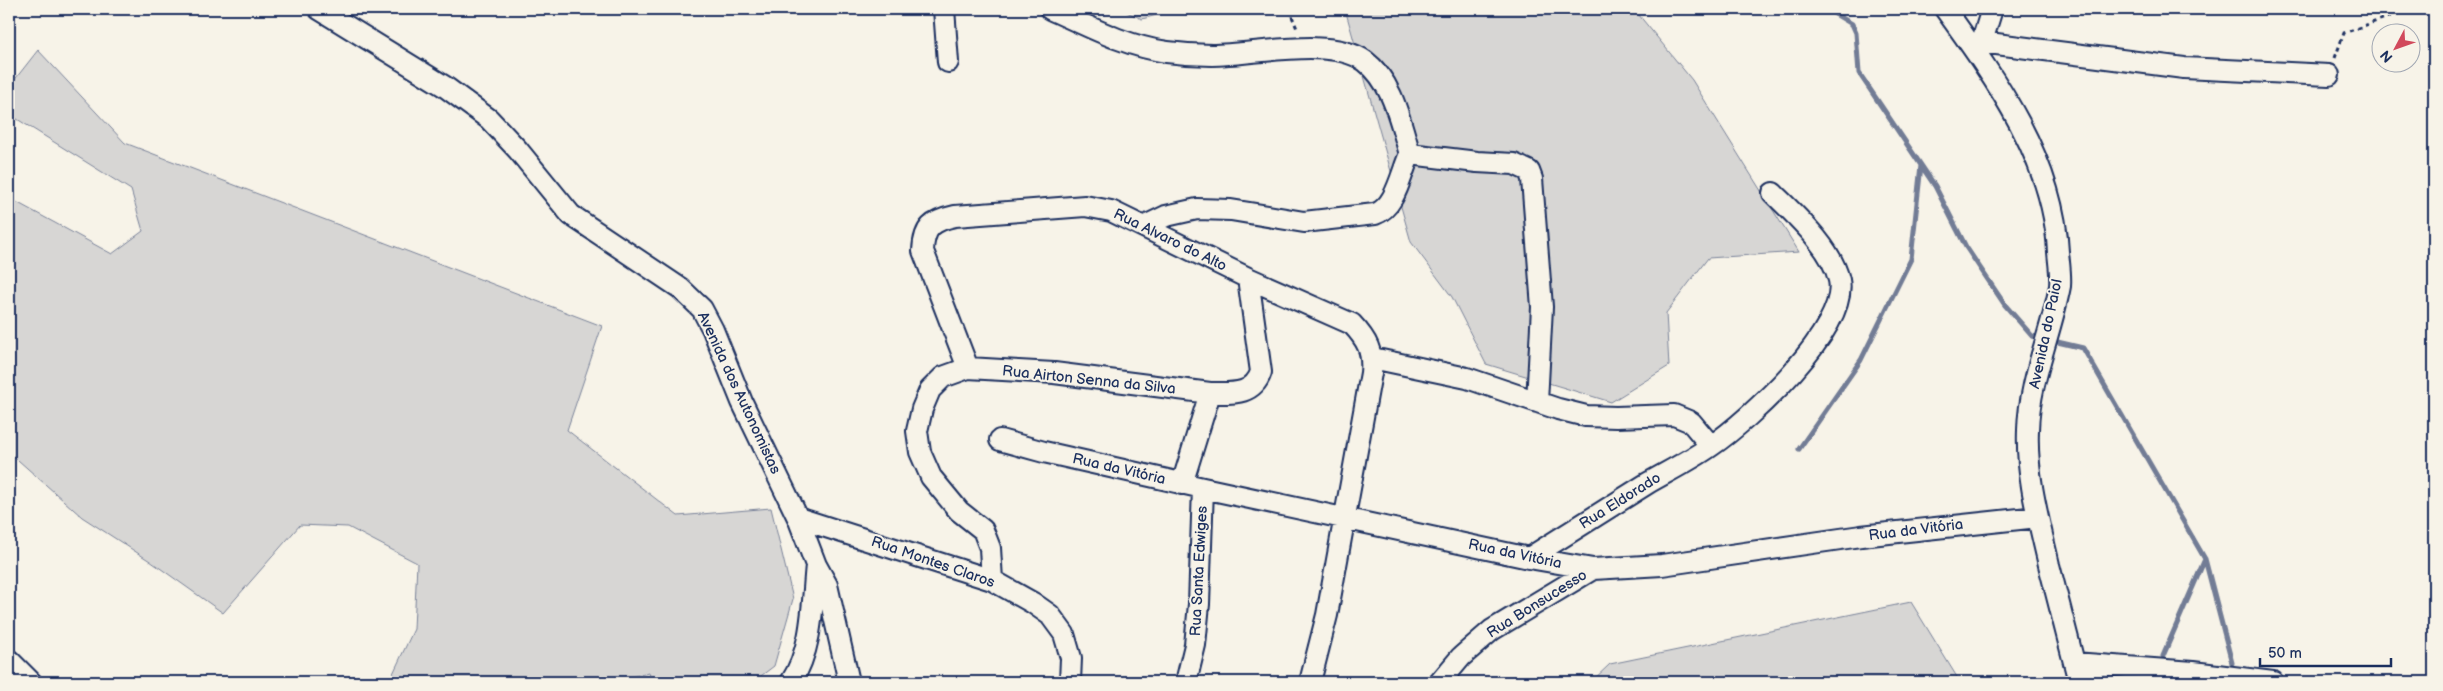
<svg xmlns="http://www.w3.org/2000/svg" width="2443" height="691" font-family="'Balsamiq Sans',sans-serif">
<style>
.green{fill:#d7d6d4;stroke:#798299}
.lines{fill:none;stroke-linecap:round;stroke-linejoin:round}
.stream{stroke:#727c95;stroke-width:5}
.minor-casing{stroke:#1b2f5e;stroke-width:24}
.path{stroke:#1b2f5e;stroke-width:3;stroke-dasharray:4 4;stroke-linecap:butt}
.minor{stroke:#f7f3e8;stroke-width:20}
.labels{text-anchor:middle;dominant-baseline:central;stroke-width:4;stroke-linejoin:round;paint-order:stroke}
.street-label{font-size:15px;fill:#1b2f5e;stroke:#f7f3e8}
</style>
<rect width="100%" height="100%" fill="#f7f3e8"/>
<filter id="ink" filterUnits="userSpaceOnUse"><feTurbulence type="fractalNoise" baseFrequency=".02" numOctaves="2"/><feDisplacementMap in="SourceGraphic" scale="10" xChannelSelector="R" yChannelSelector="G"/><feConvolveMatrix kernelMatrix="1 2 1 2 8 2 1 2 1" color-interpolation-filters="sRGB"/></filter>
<g filter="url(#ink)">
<path class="green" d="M 1120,9 L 1179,9 L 1142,19 Z
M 1345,9 L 1634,9 L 1692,80 L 1799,252 L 1708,258 L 1666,313 L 1669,366 L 1611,402 L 1486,364 L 1452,297 L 1411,242 Z
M 38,50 L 125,143 L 602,326 L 567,430 L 678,516 L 771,508 L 793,599 L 774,666 L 753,682 L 652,682 L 649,673 L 605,682 L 393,682 L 390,680 L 414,629 L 417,563 L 348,527 L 300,525 L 223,613 L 150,561 L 82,517 L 9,452 L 9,198 L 112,254 L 143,231 L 131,190 L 9,114 L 9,87 Z
M 1911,602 L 1960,682 L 1591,682 L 1610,664 Z"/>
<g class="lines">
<path class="stream" d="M 1827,9 L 1852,24 L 1856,33 L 1859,73 L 1935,186 L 1966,247 L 2005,305 L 2032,336 L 2041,338
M 2049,340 L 2083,348 L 2205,559 L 2232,663
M 1799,449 L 1861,360 L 1911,259 L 1921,165
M 2163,656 L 2205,559"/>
<g class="minor-casing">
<path id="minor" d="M 319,9 L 444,86 L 489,119 L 518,150 L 571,215 L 680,288 L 702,309 L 713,330 L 742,402 L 798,518 L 816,565 L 827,585 L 849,682
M 944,9 L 948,62
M 1050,9 C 1088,26 1125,46 1167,52 C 1182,54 1198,55 1212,55 C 1254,55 1331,36 1365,61 C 1393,82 1400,122 1410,154 L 1477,162 L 1514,164 L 1529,171 L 1532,179 L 1542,307 L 1537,402
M 1945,9 C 1997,81 2054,161 2058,252 C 2059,263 2061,276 2060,286 C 2051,334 2029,381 2028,430 C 2026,476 2039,521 2049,565 C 2059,604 2069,643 2079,682
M 1981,42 L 2184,68 L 2329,75
M 1978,54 L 1992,9
M 1145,226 L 1166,216 L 1197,209 L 1231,210 L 1304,222 L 1375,214 C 1396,207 1401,173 1410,154
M 1372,358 L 1467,378 L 1558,409 L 1586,416 L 1616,417 L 1674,415 L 1691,422 L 1711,446
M 968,368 L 923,251 C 924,227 932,221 955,216 L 1085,206 L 1111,211 L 1248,278 L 1352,324 C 1367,340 1373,351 1371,373 L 1327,615 L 1310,682
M 1000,440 L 1044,452 L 1203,488 L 1529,558 L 1593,569 L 1662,565 L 1861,536 L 2038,517
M 1182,484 L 1210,393 C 1231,393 1253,396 1261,372 L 1248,278
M 798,518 L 992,580 L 1033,603 L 1050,615 L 1064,634 L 1071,658 L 1070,682
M 1529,558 C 1569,533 1608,508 1648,483 C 1669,471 1691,460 1711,446 C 1748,421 1849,329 1839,280 C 1832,248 1796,216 1773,193
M 992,580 L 990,548 L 983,530 L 959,511 L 931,477 L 920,452 L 917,431 L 922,409 L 930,390 L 943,377 L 968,368 L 1054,373 L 1210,393
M 9,660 L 31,682
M 2074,663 L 2193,672 L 2273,682
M 791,682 C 813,648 812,605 816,565
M 1186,682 L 1195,645 L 1199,604 L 1203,488
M 1440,682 L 1461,657 L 1492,630 L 1593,569"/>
</g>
<path class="path" d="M 1289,9 L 1298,31
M 2335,58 L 2344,33 L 2410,9"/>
<use href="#minor" class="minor"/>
</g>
</g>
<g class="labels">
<g class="street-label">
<text transform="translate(1170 240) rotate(26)">Rua Alvaro do Alto</text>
<text transform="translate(2046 334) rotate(-78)">Avenida do Paiol</text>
<text transform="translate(1089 380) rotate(6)">Rua Airton Senna da Silva</text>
<text transform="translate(739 393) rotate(65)">Avenida dos Autonomistas</text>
<text transform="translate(1119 469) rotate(13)">Rua da Vitória</text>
<text transform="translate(1620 501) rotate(-32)">Rua Eldorado</text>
<text transform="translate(1916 530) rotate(-7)">Rua da Vitória</text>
<text transform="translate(1515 554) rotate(12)">Rua da Vitória</text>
<text transform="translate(933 562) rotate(19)">Rua Montes Claros</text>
<text transform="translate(1199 571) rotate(-87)">Rua Santa Edwiges</text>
<text transform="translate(1537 604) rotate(-32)">Rua Bonsucesso</text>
</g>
</g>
<rect width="2443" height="691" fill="none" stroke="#f7f3e8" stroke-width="30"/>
<rect x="15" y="15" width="2413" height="661" fill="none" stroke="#1b2f5e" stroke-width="2" filter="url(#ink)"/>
<g transform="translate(2396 48) rotate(229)"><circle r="24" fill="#f7f3e8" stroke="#9fa5b1"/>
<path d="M0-4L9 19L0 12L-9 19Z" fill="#d1495b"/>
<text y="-8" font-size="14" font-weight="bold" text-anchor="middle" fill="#1b2f5e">N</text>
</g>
<path d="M2260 658v8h131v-8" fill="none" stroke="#1b2f5e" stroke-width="2.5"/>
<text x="2268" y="658" font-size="15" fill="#1b2f5e" stroke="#f7f3e8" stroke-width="4" paint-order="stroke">50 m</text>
</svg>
